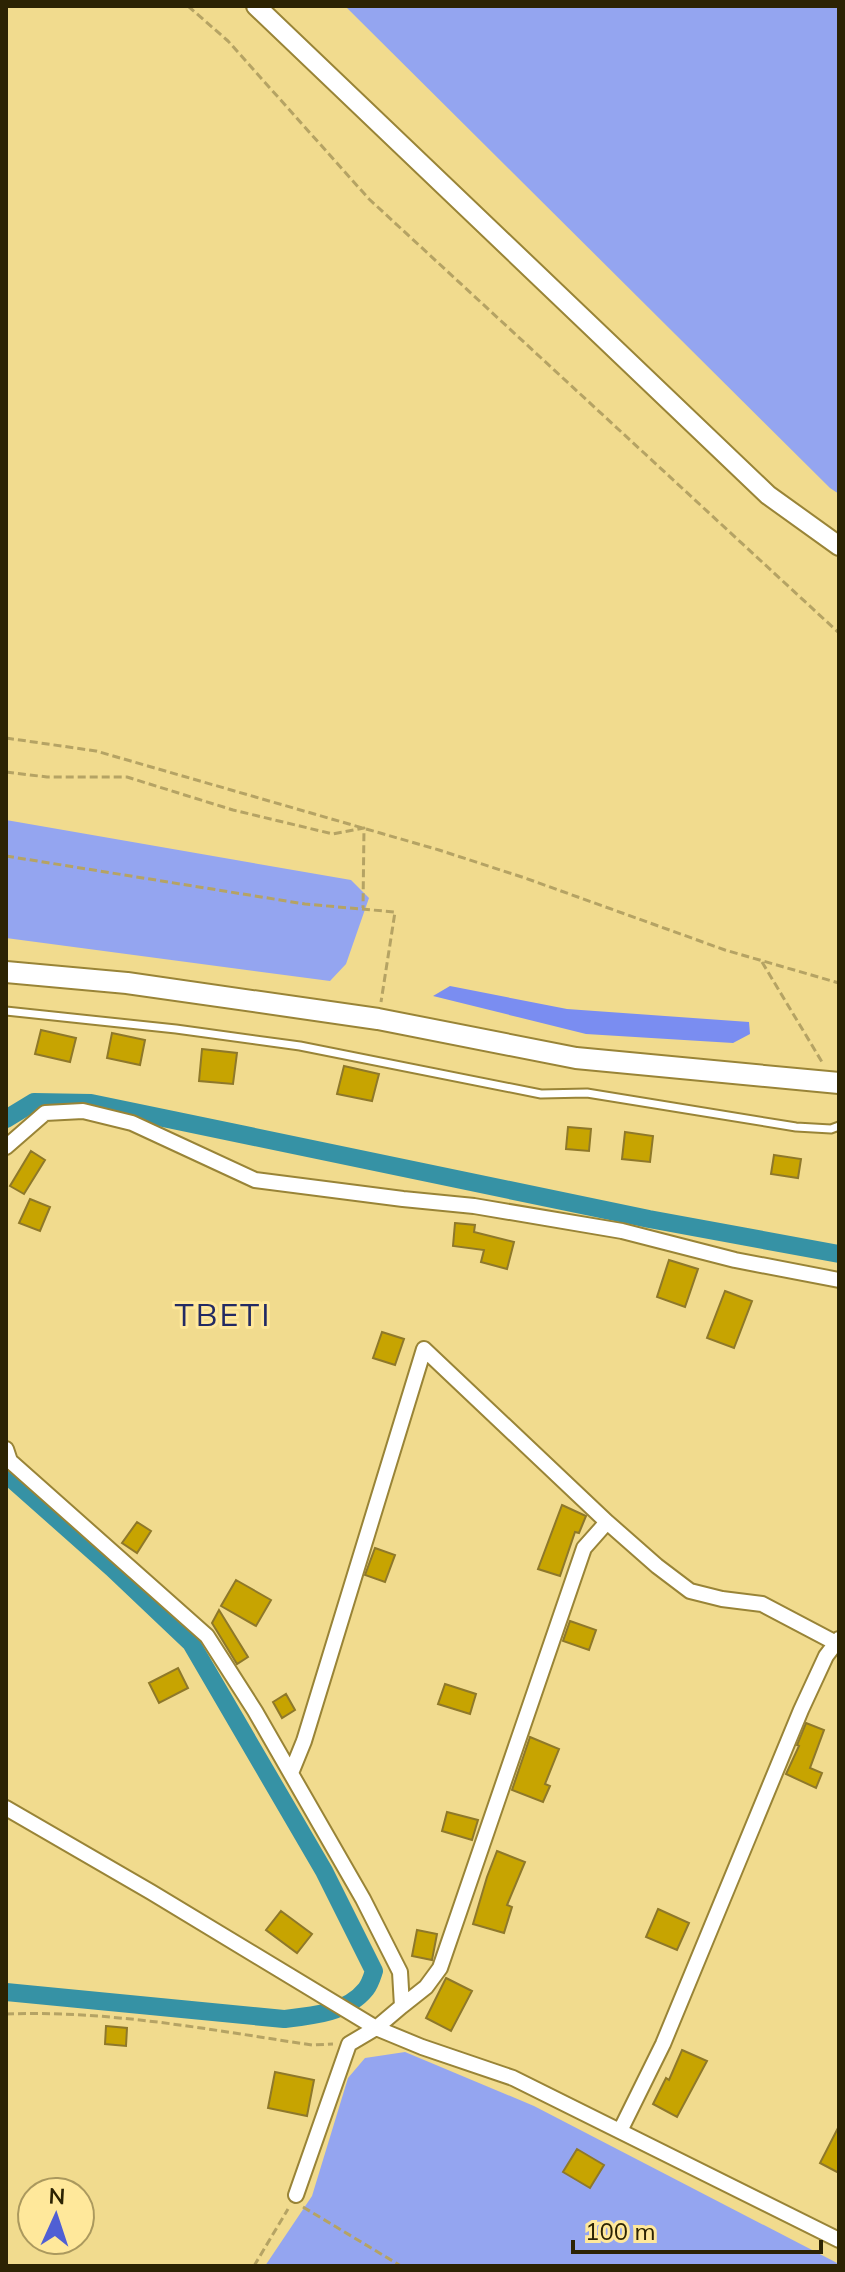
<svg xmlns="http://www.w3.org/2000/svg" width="845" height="2272" font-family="Mulish,sans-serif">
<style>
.green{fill:#94a5f0}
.forest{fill:#7a8df1}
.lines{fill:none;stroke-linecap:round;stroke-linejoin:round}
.canal{stroke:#3692a5;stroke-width:18}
.building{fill:#c7a401;stroke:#8e782a;stroke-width:2}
.service-casing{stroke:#998437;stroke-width:11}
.minor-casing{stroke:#998437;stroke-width:18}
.tertiary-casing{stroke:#998437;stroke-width:22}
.secondary-casing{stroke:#998437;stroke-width:24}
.path{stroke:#b5a364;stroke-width:3;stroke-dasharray:8 4;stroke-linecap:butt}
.service{stroke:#fff;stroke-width:7}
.minor{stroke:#fff;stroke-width:14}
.tertiary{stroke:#fff;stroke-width:18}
.secondary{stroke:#fff;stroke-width:20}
.labels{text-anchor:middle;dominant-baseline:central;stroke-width:6;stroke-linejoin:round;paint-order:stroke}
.quarter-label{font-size:32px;letter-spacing:2px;fill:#232a63;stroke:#ffe89b}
</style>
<rect width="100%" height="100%" fill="#f1db8e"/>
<path class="green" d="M 345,6 L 839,6 L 839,494 L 830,488 Z
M 6,820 L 351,880 L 369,898 L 346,964 L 330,981 L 6,938 Z
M 405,2052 L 534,2106 L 839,2264 L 839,2266 L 265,2266 L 312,2196 L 348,2078 L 365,2058 Z"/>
<path class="forest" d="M 450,986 L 567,1009 L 749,1022 L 750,1034 L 733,1043 L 586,1034 L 433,996 Z"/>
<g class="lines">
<path class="canal" d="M 6,1119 L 34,1102 L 91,1103 L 649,1219 L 839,1254
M 6,1474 L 112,1568 L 191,1643 L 324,1871 L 374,1971 C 372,1977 370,1984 366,1989 C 347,2013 312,2016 284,2019 L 6,1992"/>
</g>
<path class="building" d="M 41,1030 L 76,1038 L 70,1062 L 35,1054 Z
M 112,1033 L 145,1040 L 140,1065 L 107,1058 Z
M 202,1049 L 237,1053 L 233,1084 L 199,1081 Z
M 344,1066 L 379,1074 L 372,1101 L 337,1094 Z
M 568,1127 L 591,1129 L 589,1151 L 566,1149 Z
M 625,1132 L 653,1136 L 650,1162 L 622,1159 Z
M 31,1151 L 45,1160 L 24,1194 L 10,1186 Z
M 774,1155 L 801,1159 L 798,1178 L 771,1174 Z
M 30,1199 L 50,1207 L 40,1231 L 19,1223 Z
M 455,1223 L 475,1225 L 474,1232 L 514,1242 L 507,1269 L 481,1262 L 484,1250 L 453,1246 Z
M 669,1260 L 698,1269 L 685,1307 L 657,1297 Z
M 725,1291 L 752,1301 L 734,1348 L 707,1338 Z
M 382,1332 L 404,1339 L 395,1365 L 373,1358 Z
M 562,1505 L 586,1516 L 579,1533 L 575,1532 L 560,1576 L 538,1569 Z
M 137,1522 L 151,1531 L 137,1553 L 122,1543 Z
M 375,1548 L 395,1555 L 385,1582 L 365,1575 Z
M 236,1580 L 271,1600 L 256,1626 L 221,1606 Z
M 219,1610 L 248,1657 L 237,1664 L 212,1623 Z
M 570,1621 L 596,1630 L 589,1650 L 563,1641 Z
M 178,1668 L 188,1688 L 159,1703 L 149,1683 Z
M 445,1684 L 476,1694 L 470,1714 L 438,1704 Z
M 286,1694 L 295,1710 L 282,1718 L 273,1702 Z
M 806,1723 L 824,1730 L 810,1768 L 822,1773 L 816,1788 L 786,1774 L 799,1746 L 797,1745 Z
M 530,1737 L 559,1749 L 545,1784 L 550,1786 L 543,1802 L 512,1790 Z
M 447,1812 L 478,1820 L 472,1840 L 442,1831 Z
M 497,1851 L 525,1862 L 507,1905 L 512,1907 L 504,1933 L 473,1924 L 487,1877 Z
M 658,1909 L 689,1923 L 677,1950 L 646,1937 Z
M 281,1911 L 312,1934 L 297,1953 L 266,1930 Z
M 417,1930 L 437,1934 L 432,1960 L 412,1956 Z
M 446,1978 L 472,1991 L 451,2031 L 426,2018 Z
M 106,2026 L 127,2028 L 126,2046 L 105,2044 Z
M 682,2050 L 707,2061 L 677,2117 L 653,2104 L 666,2078 L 669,2080 Z
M 275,2072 L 314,2080 L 307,2116 L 268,2108 Z
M 839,2126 L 839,2173 L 820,2163 Z
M 577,2149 L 604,2165 L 590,2188 L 563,2172 Z"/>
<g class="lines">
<g class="service-casing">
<path id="service" d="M 6,1011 L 176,1029 L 300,1046 L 541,1094 L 587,1093 L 796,1127 L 831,1129 L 839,1126"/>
</g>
<g class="minor-casing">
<path id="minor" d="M 6,1147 L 45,1113 L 83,1111 L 132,1123 L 255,1180 L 403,1199 L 474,1206 L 622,1231 L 735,1260 L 839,1280
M 6,1449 L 10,1461 L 207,1636 L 255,1711 L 363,1899 L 400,1972 L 402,2006 L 376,2028 L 349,2044 L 296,2195
M 291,1773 L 304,1741 L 424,1349 L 607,1522 L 657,1566 L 690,1591 L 722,1599 L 762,1604 L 836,1643
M 6,1808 L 151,1892 L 376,2028 L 422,2047 L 513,2078 L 839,2240
M 402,2006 L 426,1987 L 440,1968 L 584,1548 L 607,1522
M 620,2131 L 663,2044 L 801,1710 L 826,1656 L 839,1639"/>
</g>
<g class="tertiary-casing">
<path id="tertiary" d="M 256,6 L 768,495 L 839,546"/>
</g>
<g class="secondary-casing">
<path id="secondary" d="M 6,972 L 127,983 L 378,1019 L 576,1058 L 839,1083"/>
</g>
<path class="path" d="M 188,6 L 228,41 L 369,199 L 839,633
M 6,738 L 96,751 L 439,850 L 525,878 L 725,950 L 839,983
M 6,772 L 47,777 L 127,777 L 233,810 L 333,834 L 364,828 L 363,908
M 6,856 L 305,904 L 395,912 L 381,1002
M 762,962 L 822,1062
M 6,2014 C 109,2010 211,2030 312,2045 L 333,2044
M 303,2207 L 401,2266
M 254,2266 L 288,2209"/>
<use href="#service" class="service"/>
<use href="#minor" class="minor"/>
<use href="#tertiary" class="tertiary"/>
<use href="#secondary" class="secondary"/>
</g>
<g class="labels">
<g class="quarter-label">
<text x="223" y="1314">TBETI</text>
</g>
</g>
<rect width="845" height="2272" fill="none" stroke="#2c2303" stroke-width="16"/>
<g transform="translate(56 2216) rotate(3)"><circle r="38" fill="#ffe89b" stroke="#ab995e" stroke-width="2"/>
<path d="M0-6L14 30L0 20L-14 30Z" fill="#505fd4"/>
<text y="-12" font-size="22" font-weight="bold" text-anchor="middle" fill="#2c2303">N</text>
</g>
<path d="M573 2240v12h248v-12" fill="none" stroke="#2c2303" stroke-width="4"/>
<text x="585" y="2240" font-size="24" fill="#2c2303" stroke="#ffe89b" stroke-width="6" paint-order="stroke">100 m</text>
</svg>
